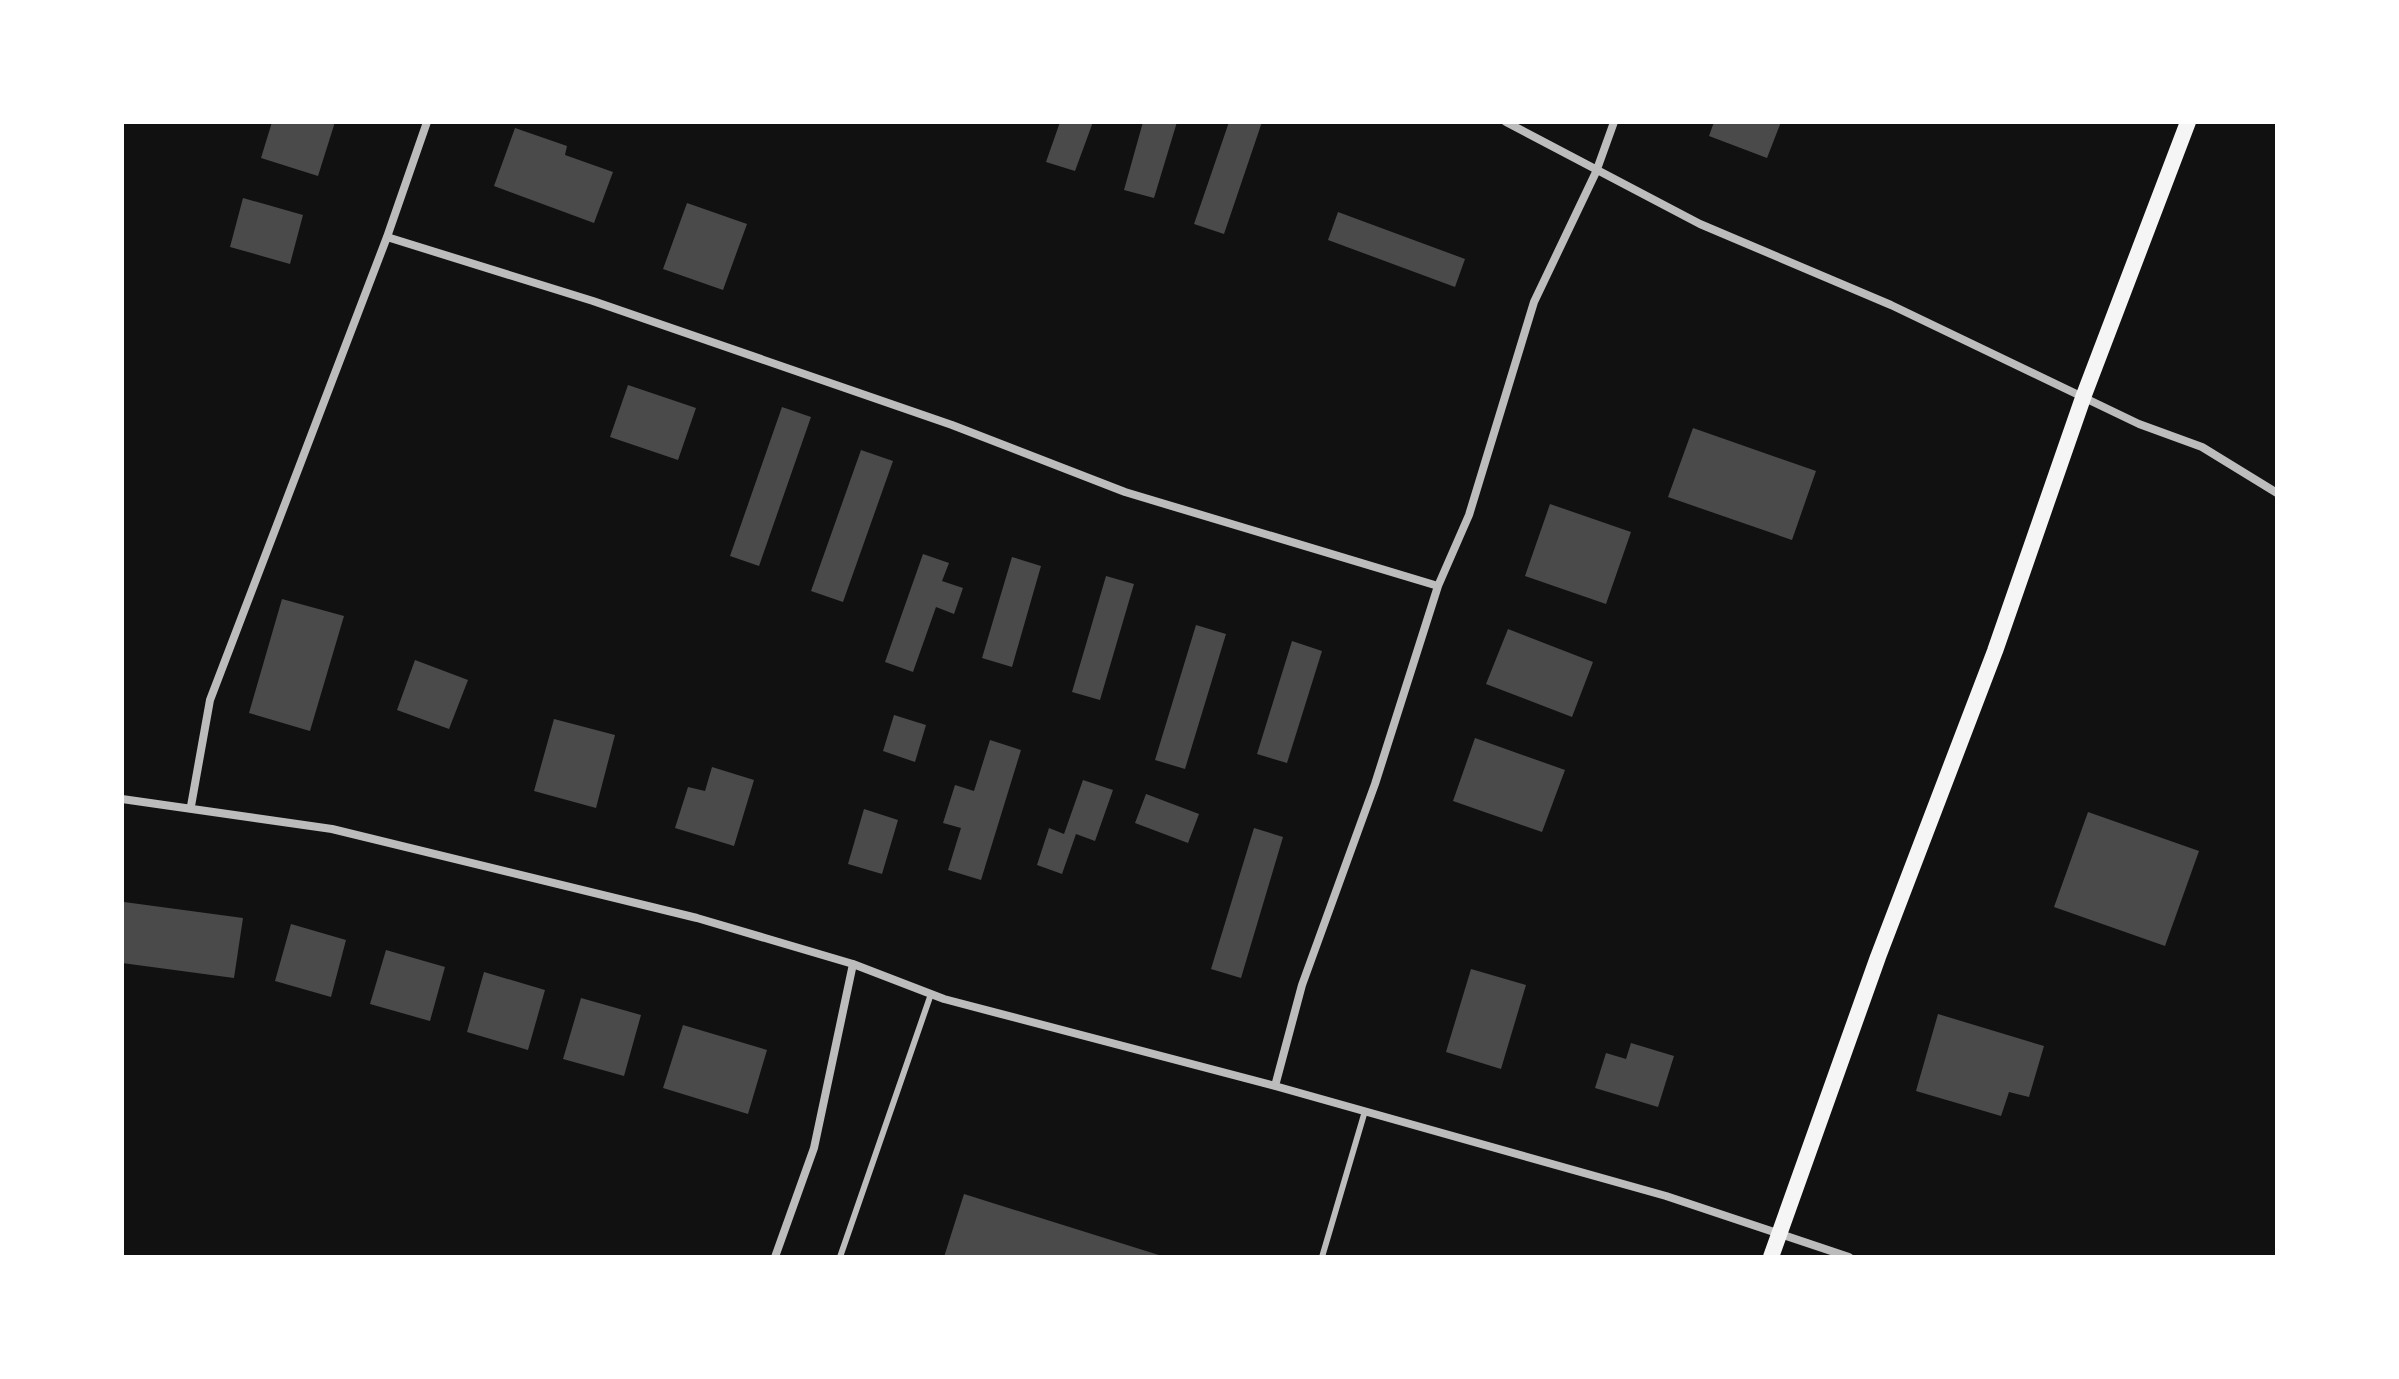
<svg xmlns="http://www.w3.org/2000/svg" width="2399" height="1379" font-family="'Space Grotesk',sans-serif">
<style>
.building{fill:#4a4a4a}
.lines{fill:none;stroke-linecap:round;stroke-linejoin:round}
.service{stroke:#bcbcbc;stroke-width:6}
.minor{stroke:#bcbcbc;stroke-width:8}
.secondary{stroke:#f5f5f5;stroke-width:16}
</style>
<rect width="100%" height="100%" fill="#111"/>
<path class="building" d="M 272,122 L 335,122 L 318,176 L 261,158 Z
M 1060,122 L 1093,122 L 1075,171 L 1046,162 Z
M 1143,122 L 1177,122 L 1154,198 L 1124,190 Z
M 1229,122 L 1262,122 L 1224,234 L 1194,224 Z
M 1714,122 L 1781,122 L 1767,158 L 1709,136 Z
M 515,128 L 567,146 L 565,155 L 613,172 L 594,223 L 494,186 Z
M 243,198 L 303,215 L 290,264 L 230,247 Z
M 687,203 L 747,224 L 723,290 L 663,269 Z
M 1338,212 L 1465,259 L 1455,287 L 1328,240 Z
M 628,385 L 696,408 L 678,460 L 610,437 Z
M 782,407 L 811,417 L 759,566 L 730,556 Z
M 1693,428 L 1816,471 L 1792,540 L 1668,497 Z
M 861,450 L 893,461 L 843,602 L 811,591 Z
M 1550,504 L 1631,532 L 1606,604 L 1525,576 Z
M 923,554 L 949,563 L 942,581 L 963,588 L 954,614 L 936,607 L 913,672 L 885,662 Z
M 1012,557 L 1041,566 L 1012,667 L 982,658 Z
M 1106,576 L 1134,584 L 1100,700 L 1072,692 Z
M 282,599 L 344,616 L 310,731 L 249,713 Z
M 1196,625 L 1226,634 L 1185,769 L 1155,760 Z
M 1508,629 L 1593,662 L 1572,717 L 1486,684 Z
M 1292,641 L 1322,651 L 1287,763 L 1257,754 Z
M 415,660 L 468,680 L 449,729 L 397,710 Z
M 894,715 L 926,725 L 915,762 L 883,751 Z
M 554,719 L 615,735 L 596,808 L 534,791 Z
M 1475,738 L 1565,770 L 1542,832 L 1453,801 Z
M 990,740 L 1021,750 L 981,880 L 948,870 L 961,828 L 943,823 L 955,785 L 974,791 Z
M 712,767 L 754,780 L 734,846 L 675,828 L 688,787 L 705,791 Z
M 1083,780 L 1113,790 L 1095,841 L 1076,834 L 1062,874 L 1037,865 L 1049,828 L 1064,834 Z
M 1146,794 L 1199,814 L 1188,843 L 1135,823 Z
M 864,809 L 898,820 L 882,874 L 848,864 Z
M 2088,812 L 2199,851 L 2165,946 L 2054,907 Z
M 1254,828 L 1283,837 L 1241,978 L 1211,969 Z
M 124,902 L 243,918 L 234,978 L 122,963 Z
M 291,924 L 346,940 L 331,997 L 275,981 Z
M 386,950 L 445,967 L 430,1021 L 370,1004 Z
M 1471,969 L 1526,985 L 1501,1069 L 1446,1052 Z
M 484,972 L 545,990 L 528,1050 L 467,1032 Z
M 581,998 L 641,1015 L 624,1076 L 563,1059 Z
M 1938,1014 L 2044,1046 L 2029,1097 L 2009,1092 L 2001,1116 L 1916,1091 Z
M 683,1025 L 767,1050 L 748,1114 L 663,1088 Z
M 1631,1043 L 1674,1056 L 1658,1107 L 1595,1088 L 1606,1053 L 1626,1059 Z
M 964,1194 L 1162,1256 L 1161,1257 L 944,1257 Z"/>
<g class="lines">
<path class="service" d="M 840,1257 L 931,994
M 1322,1257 L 1365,1111"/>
<path class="minor" d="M 1506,122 L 1700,224 L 1891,305 L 2139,424 L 2202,447 L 2277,493
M 387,237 L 593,301 L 952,425 L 1125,492 L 1438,586
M 122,799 L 332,829 L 697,918 L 853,964 L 944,999 L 1275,1086 L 1666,1196 L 1849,1257
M 191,806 L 210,700 L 387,237 L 427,122
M 1275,1086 L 1302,985 L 1375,784 L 1438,586 L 1469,515 L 1534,302 L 1596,172 L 1614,122
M 775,1257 L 814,1148 L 853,964"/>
<path class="secondary" d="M 1771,1257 L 1878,957 L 1995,651 L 2084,395 L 2188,122"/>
</g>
<rect width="2399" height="1379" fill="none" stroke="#ffffff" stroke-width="248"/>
</svg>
